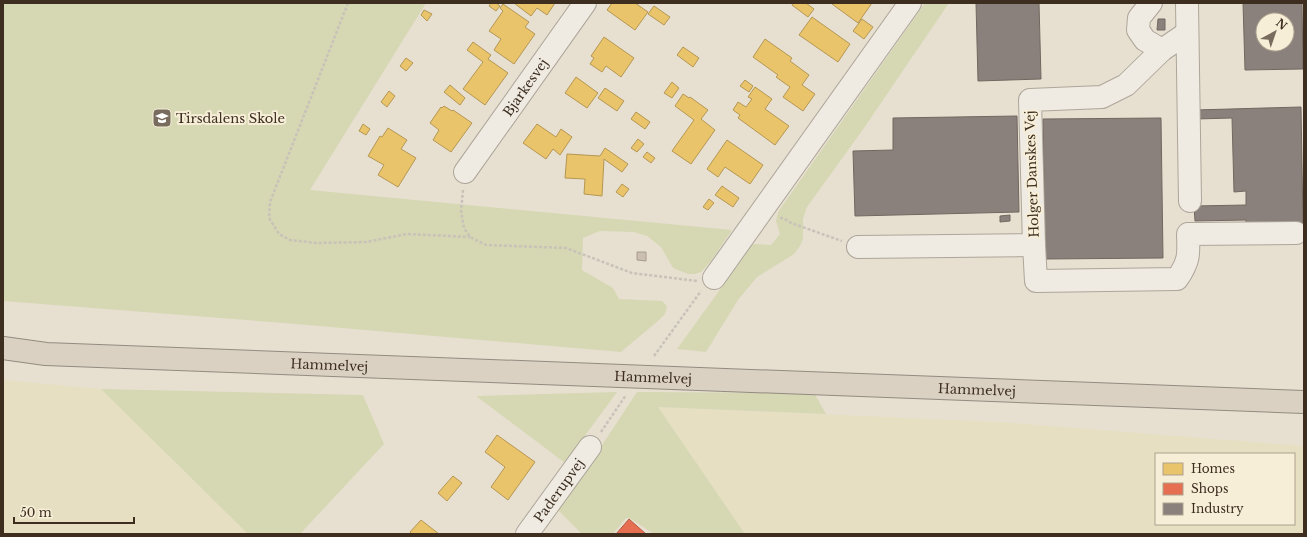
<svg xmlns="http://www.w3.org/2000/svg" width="1307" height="537" font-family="'Libre Baskerville',serif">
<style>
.farmland{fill:#e6dfc2;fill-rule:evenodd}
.green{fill:#d6d7b3}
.homes{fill:#e9c46a;stroke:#b59754}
.shops{fill:#e76f51;stroke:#b45c42}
.industry{fill:#8a817c;stroke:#736860;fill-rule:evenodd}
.building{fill:#cbbfb2;stroke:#a89c90}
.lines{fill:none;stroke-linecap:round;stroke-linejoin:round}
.minor-casing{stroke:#ada599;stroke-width:24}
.highway-casing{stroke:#928b80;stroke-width:24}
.path{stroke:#c8c2b9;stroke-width:2.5;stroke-dasharray:3 2;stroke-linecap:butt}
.minor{stroke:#efebe3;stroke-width:22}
.highway{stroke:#dad1c2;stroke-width:22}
.labels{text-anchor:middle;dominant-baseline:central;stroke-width:4;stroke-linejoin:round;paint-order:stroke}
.street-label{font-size:13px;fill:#3d2e20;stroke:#f7eed8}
.poi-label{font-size:13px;fill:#3d2e20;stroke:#f7eed8;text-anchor:start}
</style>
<rect width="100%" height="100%" fill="#e7e0d1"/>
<path class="farmland" d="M 3,380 L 101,389 L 248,534 L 3,534 Z
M 658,407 L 1000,422 L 1304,446 L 1304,534 L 745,534 ZM 1156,454 L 1294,454 L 1294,524 L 1156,524 Z"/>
<path class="green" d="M 3,3 L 426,3 L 310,190 L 732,230 L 711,261 L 701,272 L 695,274 L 688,274 L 673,268 L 661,247 L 647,236 L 634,232 L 600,231 L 583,238 L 582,270 L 613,288 L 619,299 L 662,301 L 667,306 L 665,314 L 659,320 L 621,352 L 284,323 L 3,301 Z
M 925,3 L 949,3 L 864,128 L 807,207 L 803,219 L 803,239 L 800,246 L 794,254 L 757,277 L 738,300 L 706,352 L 677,349 L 750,248 L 753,244 L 771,245 L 780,234 L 776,221 L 778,212 Z
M 101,389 L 363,395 L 384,444 L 300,534 L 248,534 Z
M 617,392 L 565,463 L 476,396 Z
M 637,392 L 814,393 L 826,414 L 658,407 L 745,534 L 654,534 L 631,519 L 626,518 L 613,534 L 582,534 L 557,509 L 583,474 Z"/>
<path class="homes" d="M 491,3 L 496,3 L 500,6 L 496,11 L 489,6 Z
M 514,3 L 555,3 L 547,15 L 537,8 L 531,16 Z
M 612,3 L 635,3 L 648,12 L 635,30 L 607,10 Z
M 793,3 L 806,3 L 814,9 L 808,17 L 792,5 Z
M 832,3 L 872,3 L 858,23 L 832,4 Z
M 503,4 L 529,22 L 525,27 L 535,34 L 514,64 L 494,50 L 501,39 L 489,31 L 503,11 L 500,8 Z
M 654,6 L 670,17 L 664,25 L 648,14 Z
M 424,10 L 432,14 L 427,21 L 421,15 Z
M 812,17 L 850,44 L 838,62 L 799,35 Z
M 862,19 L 873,27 L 864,39 L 853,31 Z
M 604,37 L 634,58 L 621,77 L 606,66 L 602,72 L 590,64 L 594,58 L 591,56 Z
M 765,39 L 792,58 L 790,61 L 809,75 L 802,85 L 815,94 L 803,111 L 783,97 L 790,87 L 776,77 L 778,75 L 753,57 Z
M 473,42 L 491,55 L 488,59 L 508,73 L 485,105 L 463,89 L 483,62 L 467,50 Z
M 683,47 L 699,58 L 693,67 L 677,55 Z
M 406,58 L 413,63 L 406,71 L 400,66 Z
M 576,77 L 598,93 L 587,108 L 565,93 Z
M 745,80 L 753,86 L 749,92 L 740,86 Z
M 672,82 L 679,88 L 672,98 L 664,93 Z
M 450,85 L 465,98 L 460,105 L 444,92 Z
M 755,87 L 772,99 L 765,109 L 789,126 L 775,145 L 738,118 L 740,115 L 733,110 L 738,102 L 746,107 L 752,99 L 748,97 Z
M 605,88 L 624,101 L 617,111 L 598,98 Z
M 389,91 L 395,96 L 387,107 L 381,102 Z
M 683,94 L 689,98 L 690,97 L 708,110 L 701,119 L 715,130 L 691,164 L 672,151 L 694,120 L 675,106 Z
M 444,106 L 452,111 L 453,110 L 472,123 L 451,152 L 433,140 L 439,130 L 430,123 L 441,107 L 442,108 Z
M 636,112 L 650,122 L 645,129 L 631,119 Z
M 363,124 L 370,129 L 366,135 L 359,131 Z
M 537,124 L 556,137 L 561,129 L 572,137 L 560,155 L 553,149 L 546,159 L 523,143 Z
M 388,128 L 407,140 L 401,149 L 416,158 L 398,187 L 378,175 L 384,165 L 368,156 L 380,136 L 382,137 Z
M 638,139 L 644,144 L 637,152 L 631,148 Z
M 727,140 L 763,165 L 750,184 L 725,167 L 718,177 L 707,169 Z
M 605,148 L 628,164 L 622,172 L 604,159 L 602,196 L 584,194 L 585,179 L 565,178 L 567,154 L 600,156 Z
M 647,152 L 655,158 L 651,163 L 643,157 Z
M 622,184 L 629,189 L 623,197 L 616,192 Z
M 722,186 L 739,198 L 733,207 L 715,195 Z
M 709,199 L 714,203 L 708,210 L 703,207 Z
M 497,435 L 535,462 L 508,500 L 491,487 L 505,467 L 485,452 Z
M 453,476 L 462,483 L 447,501 L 438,493 Z
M 421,520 L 439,534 L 412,534 L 410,532 Z"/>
<path class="shops" d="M 629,519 L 646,534 L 616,534 Z"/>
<path class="industry" d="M 976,3 L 1039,3 L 1041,79 L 978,81 Z
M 1243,3 L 1302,3 L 1303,69 L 1245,70 ZM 1263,20 L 1287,20 L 1287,44 L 1263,44 Z
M 1158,19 L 1165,19 L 1165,30 L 1157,30 Z
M 1301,107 L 1303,223 L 1246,224 L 1246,220 L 1195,221 L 1194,206 L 1246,205 L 1246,191 L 1234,192 L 1232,118 L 1196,119 L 1195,110 Z
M 1017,116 L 1019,212 L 855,216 L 853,151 L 893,150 L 893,118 Z
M 1161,118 L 1163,258 L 1045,259 L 1043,119 Z
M 1010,215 L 1010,221 L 1000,222 L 1000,216 Z"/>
<path class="building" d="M 637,252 L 646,252 L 646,261 L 637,260 Z"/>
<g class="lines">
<g class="minor-casing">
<g id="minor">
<path d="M 1151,3 L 1139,18 L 1138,30 L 1145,40 L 1162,50"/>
<path d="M 1187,3 L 1190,201"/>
<path id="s1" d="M 465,172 L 585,3"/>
<path d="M 1034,245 L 1036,281 L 1177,279 C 1189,262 1189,255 1188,234 L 1296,233"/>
<path d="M 858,247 L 1034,245 L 1030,100 L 1102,97 L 1126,85 L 1162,50 L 1187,33"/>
<path d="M 714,278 L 910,3"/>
<path id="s2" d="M 527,534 L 590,447"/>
</g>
</g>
<g class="highway-casing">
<g id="highway">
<path id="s3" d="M 3,348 L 46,354 L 1304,402"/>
</g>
</g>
<path class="path" d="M 348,3 L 270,202 L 269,218 L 279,234 L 290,240 L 317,243 L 366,242 L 407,234 L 470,237
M 463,190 L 461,211 L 464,228 L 470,237 L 486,245 L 566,248 L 632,273 L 697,281
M 780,218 L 783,218 L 791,223 L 842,241
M 654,356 L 701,291
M 601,432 L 626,395"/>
<use href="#minor" class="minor"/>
<use href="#highway" class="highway"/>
</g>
<defs>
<g id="school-square" transform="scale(1)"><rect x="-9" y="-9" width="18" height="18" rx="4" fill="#786c5e" stroke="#f7eed8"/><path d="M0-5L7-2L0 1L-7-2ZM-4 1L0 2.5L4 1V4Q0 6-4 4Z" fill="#fff"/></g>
</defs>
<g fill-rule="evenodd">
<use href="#school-square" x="162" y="118"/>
</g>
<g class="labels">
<g class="street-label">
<text stroke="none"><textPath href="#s1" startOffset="104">Bjarkesvej</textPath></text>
<text transform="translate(1032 174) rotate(-92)">Holger Danskes Vej</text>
<text stroke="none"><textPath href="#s3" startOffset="327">Hammelvej</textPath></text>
<text stroke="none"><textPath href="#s3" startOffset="651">Hammelvej</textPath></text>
<text stroke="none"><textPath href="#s3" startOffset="975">Hammelvej</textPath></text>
<text stroke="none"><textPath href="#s2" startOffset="54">Paderupvej</textPath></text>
</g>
<g class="poi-label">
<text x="176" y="118">Tirsdalens Skole</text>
</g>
</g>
<rect width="1307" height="537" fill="none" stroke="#3d2e20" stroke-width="8"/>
<rect x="1155" y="453" width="140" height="72" fill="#f7eed8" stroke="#ada18e"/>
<rect x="1163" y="463" width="20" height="12" fill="#e9c46a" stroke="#ada18e"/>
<text x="1191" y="473" font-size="12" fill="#3d2e20">Homes</text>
<rect x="1163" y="483" width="20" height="12" fill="#e76f51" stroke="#ada18e"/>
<text x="1191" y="493" font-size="12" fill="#3d2e20">Shops</text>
<rect x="1163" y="503" width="20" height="12" fill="#8a817c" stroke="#ada18e"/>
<text x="1191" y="513" font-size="12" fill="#3d2e20">Industry</text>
<g transform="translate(1275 32) rotate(40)"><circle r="19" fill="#f7eed8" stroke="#ada18e"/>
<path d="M0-3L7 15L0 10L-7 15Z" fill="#786c5e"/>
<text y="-6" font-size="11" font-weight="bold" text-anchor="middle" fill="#3d2e20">N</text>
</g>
<path d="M14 517v6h120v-6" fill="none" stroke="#3d2e20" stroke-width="2"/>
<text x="20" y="517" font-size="12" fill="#3d2e20" stroke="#f7eed8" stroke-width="3" paint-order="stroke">50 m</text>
</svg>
